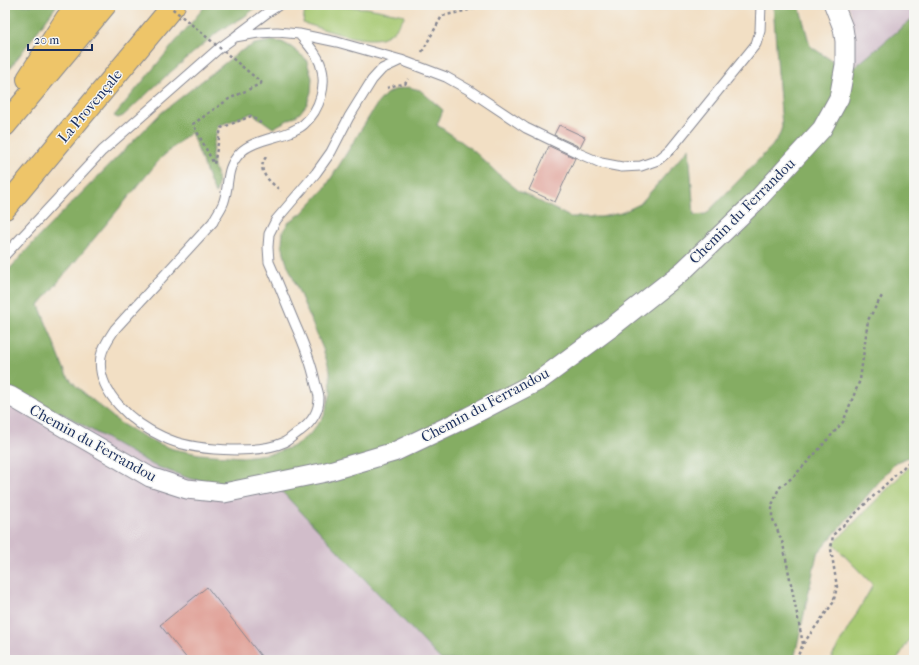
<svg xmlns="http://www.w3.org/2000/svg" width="919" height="665" font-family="'IM FELL French Canon',serif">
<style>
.industrial{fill:#d1bdca}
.green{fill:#a7c972;stroke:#617c68}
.forest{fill:#85ad64;stroke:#506e61}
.building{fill:#df9c93}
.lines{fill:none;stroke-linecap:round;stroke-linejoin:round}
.lane-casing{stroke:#868791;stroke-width:11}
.street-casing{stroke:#868791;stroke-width:21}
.highway-casing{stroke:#868791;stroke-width:24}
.path{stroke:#868791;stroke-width:2.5;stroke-dasharray:3 3;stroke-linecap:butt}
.lane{stroke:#fff;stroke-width:9}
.street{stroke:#fff;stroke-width:19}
.highway{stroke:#eec569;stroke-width:22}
.path-bridge{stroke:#868791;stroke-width:2.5;stroke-dasharray:3 3;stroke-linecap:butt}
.labels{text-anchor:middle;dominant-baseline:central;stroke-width:3;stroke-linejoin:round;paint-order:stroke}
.street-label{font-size:15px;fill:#1b2f5e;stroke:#f6f6f2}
</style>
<rect width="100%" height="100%" fill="#f6f6f2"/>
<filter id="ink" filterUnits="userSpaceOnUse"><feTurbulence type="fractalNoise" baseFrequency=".025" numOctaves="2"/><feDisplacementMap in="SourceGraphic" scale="8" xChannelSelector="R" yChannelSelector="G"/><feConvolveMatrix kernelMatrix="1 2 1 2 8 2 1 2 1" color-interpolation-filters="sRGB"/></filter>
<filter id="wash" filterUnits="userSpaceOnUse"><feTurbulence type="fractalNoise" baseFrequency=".012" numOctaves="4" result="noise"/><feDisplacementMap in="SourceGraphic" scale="16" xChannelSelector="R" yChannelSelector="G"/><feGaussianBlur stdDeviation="0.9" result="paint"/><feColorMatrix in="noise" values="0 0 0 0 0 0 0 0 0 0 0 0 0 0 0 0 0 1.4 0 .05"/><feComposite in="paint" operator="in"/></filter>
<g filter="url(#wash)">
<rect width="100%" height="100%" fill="#f2dfc4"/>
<path class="industrial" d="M 848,5 L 914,5 L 914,17 L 855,67 L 851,13 Z
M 5,386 L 67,416 L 153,465 L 269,478 L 441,660 L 5,660 Z"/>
<path class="green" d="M 325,6 L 367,8 L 405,15 C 401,22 396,30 390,34 C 371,48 325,29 303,23 L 305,9 Z
M 914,462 L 914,631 L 897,660 L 830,660 L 873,585 L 833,544 Z"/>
<path class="forest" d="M 5,5 L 57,5 L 5,75 Z
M 206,5 L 259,5 L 244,17 L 219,31 L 166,76 L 123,116 L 118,118 L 114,116 Z
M 773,5 L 799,5 L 810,46 L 834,62 L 855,67 L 914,17 L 914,455 L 896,462 L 817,554 L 794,660 L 441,660 L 269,478 L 220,485 L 188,478 L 153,465 L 67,416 L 5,386 L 5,274 L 43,232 L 161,113 L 239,52 L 255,44 L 272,41 L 282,42 L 291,47 L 306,59 L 312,78 L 311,92 L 307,104 L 299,114 L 273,128 L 252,113 L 218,126 C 216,135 213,145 212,154 C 211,167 223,180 215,194 L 191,132 L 161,158 L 39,305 L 66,374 L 76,386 L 120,423 L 137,433 L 157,443 L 173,449 L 199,454 L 243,457 L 274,453 L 294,446 L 310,434 L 324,416 L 331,393 L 330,371 L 323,349 L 286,261 L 282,244 L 283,231 L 289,222 L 302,213 L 325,188 L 377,104 L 386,94 L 394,90 L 408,87 L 420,90 L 443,110 L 437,125 L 458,139 L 476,153 L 498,174 L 519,191 L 570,217 L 601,217 L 621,213 L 640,204 L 689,148 L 694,215 L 706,214 L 772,146 L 779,136 L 782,127 Z"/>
<g id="blocks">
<path class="building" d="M 559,125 L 585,137 L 580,147 L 554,135 Z
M 549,146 L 575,158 L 555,202 L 529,190 Z
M 207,587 L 264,660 L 188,660 L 160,625 Z"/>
</g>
</g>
<g filter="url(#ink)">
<use href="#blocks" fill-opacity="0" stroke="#868791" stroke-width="1"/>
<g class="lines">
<g class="lane-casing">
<path id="lane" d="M 299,34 C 307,43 316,52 320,63 C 328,84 320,110 304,124 C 300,128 294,130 290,132 C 276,138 251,141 240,153 C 225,169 230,182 224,201 C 222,208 216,215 213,222 L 115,329 C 109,338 103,346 101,356 C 95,392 134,424 163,437 C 191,451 257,455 285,442 C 290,439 295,434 300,431 C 311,423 319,412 319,398 C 319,393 316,386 315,381 C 311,361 303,342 295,324 C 286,303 278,282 269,262 L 268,247 L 269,234 L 276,220 L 316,173 L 331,152 L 349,117 L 372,80 L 382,69 L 401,60
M 236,36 L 268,12 L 279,5
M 5,255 L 102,151 L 217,50 L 235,37 L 258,33 L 277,32 L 299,34 L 337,42 L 401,60 L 446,77 L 469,90 L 526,128 L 578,153 L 601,163 L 622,167 L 641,166 L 658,160 L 670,150 L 756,44 L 760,31 L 761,5"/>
</g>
<g class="street-casing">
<path id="street" d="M 5,395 L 10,396 L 150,477 L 187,489 L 224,493 L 326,472 L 394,452 L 468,417 L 540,380 L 613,326 L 683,271 L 756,201 L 822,129 L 839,98 L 845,65 L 845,41 L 843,28 L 834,5"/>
</g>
<g class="highway-casing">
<path id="highway" d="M 28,79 L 67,18 L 78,5
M 5,125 L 105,5
M 5,208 L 174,5"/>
</g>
<path class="path" d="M 487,5 L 491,7 L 493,5
M 422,52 L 442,16 L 473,9 L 475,5
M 262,83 L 229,99 L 193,124 L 214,164 L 221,128 L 251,116 L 262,124
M 387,88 L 396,85 L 405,84 L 408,79
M 266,157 C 255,172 271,182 281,191
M 803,644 L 783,544 L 772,517 L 772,505 L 779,488 L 793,477 L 813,456 L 843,422 L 860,380 L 868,320 L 882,296
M 796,660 L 803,644 L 833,603 L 837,587 L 831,549 L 833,535 L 910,461 L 914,459
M 911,660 L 914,653"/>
<use href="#lane" class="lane"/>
<use href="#street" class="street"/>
<use href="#highway" class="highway"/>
<path class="path-bridge" d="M 168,5 L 262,83"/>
</g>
</g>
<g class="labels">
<g class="street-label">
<text transform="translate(90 106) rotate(-50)">La Provençale</text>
<text transform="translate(742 211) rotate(-45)">Chemin du Ferrandou</text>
<text transform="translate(485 405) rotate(-28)">Chemin du Ferrandou</text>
<text transform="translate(93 443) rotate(29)">Chemin du Ferrandou</text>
</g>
</g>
<rect width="919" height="665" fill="none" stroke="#f6f6f2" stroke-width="20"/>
<path d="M28 44v6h64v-6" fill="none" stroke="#1b2f5e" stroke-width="2"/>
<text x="34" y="44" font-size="12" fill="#1b2f5e" stroke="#f6f6f2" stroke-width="3" paint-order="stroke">20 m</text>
</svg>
